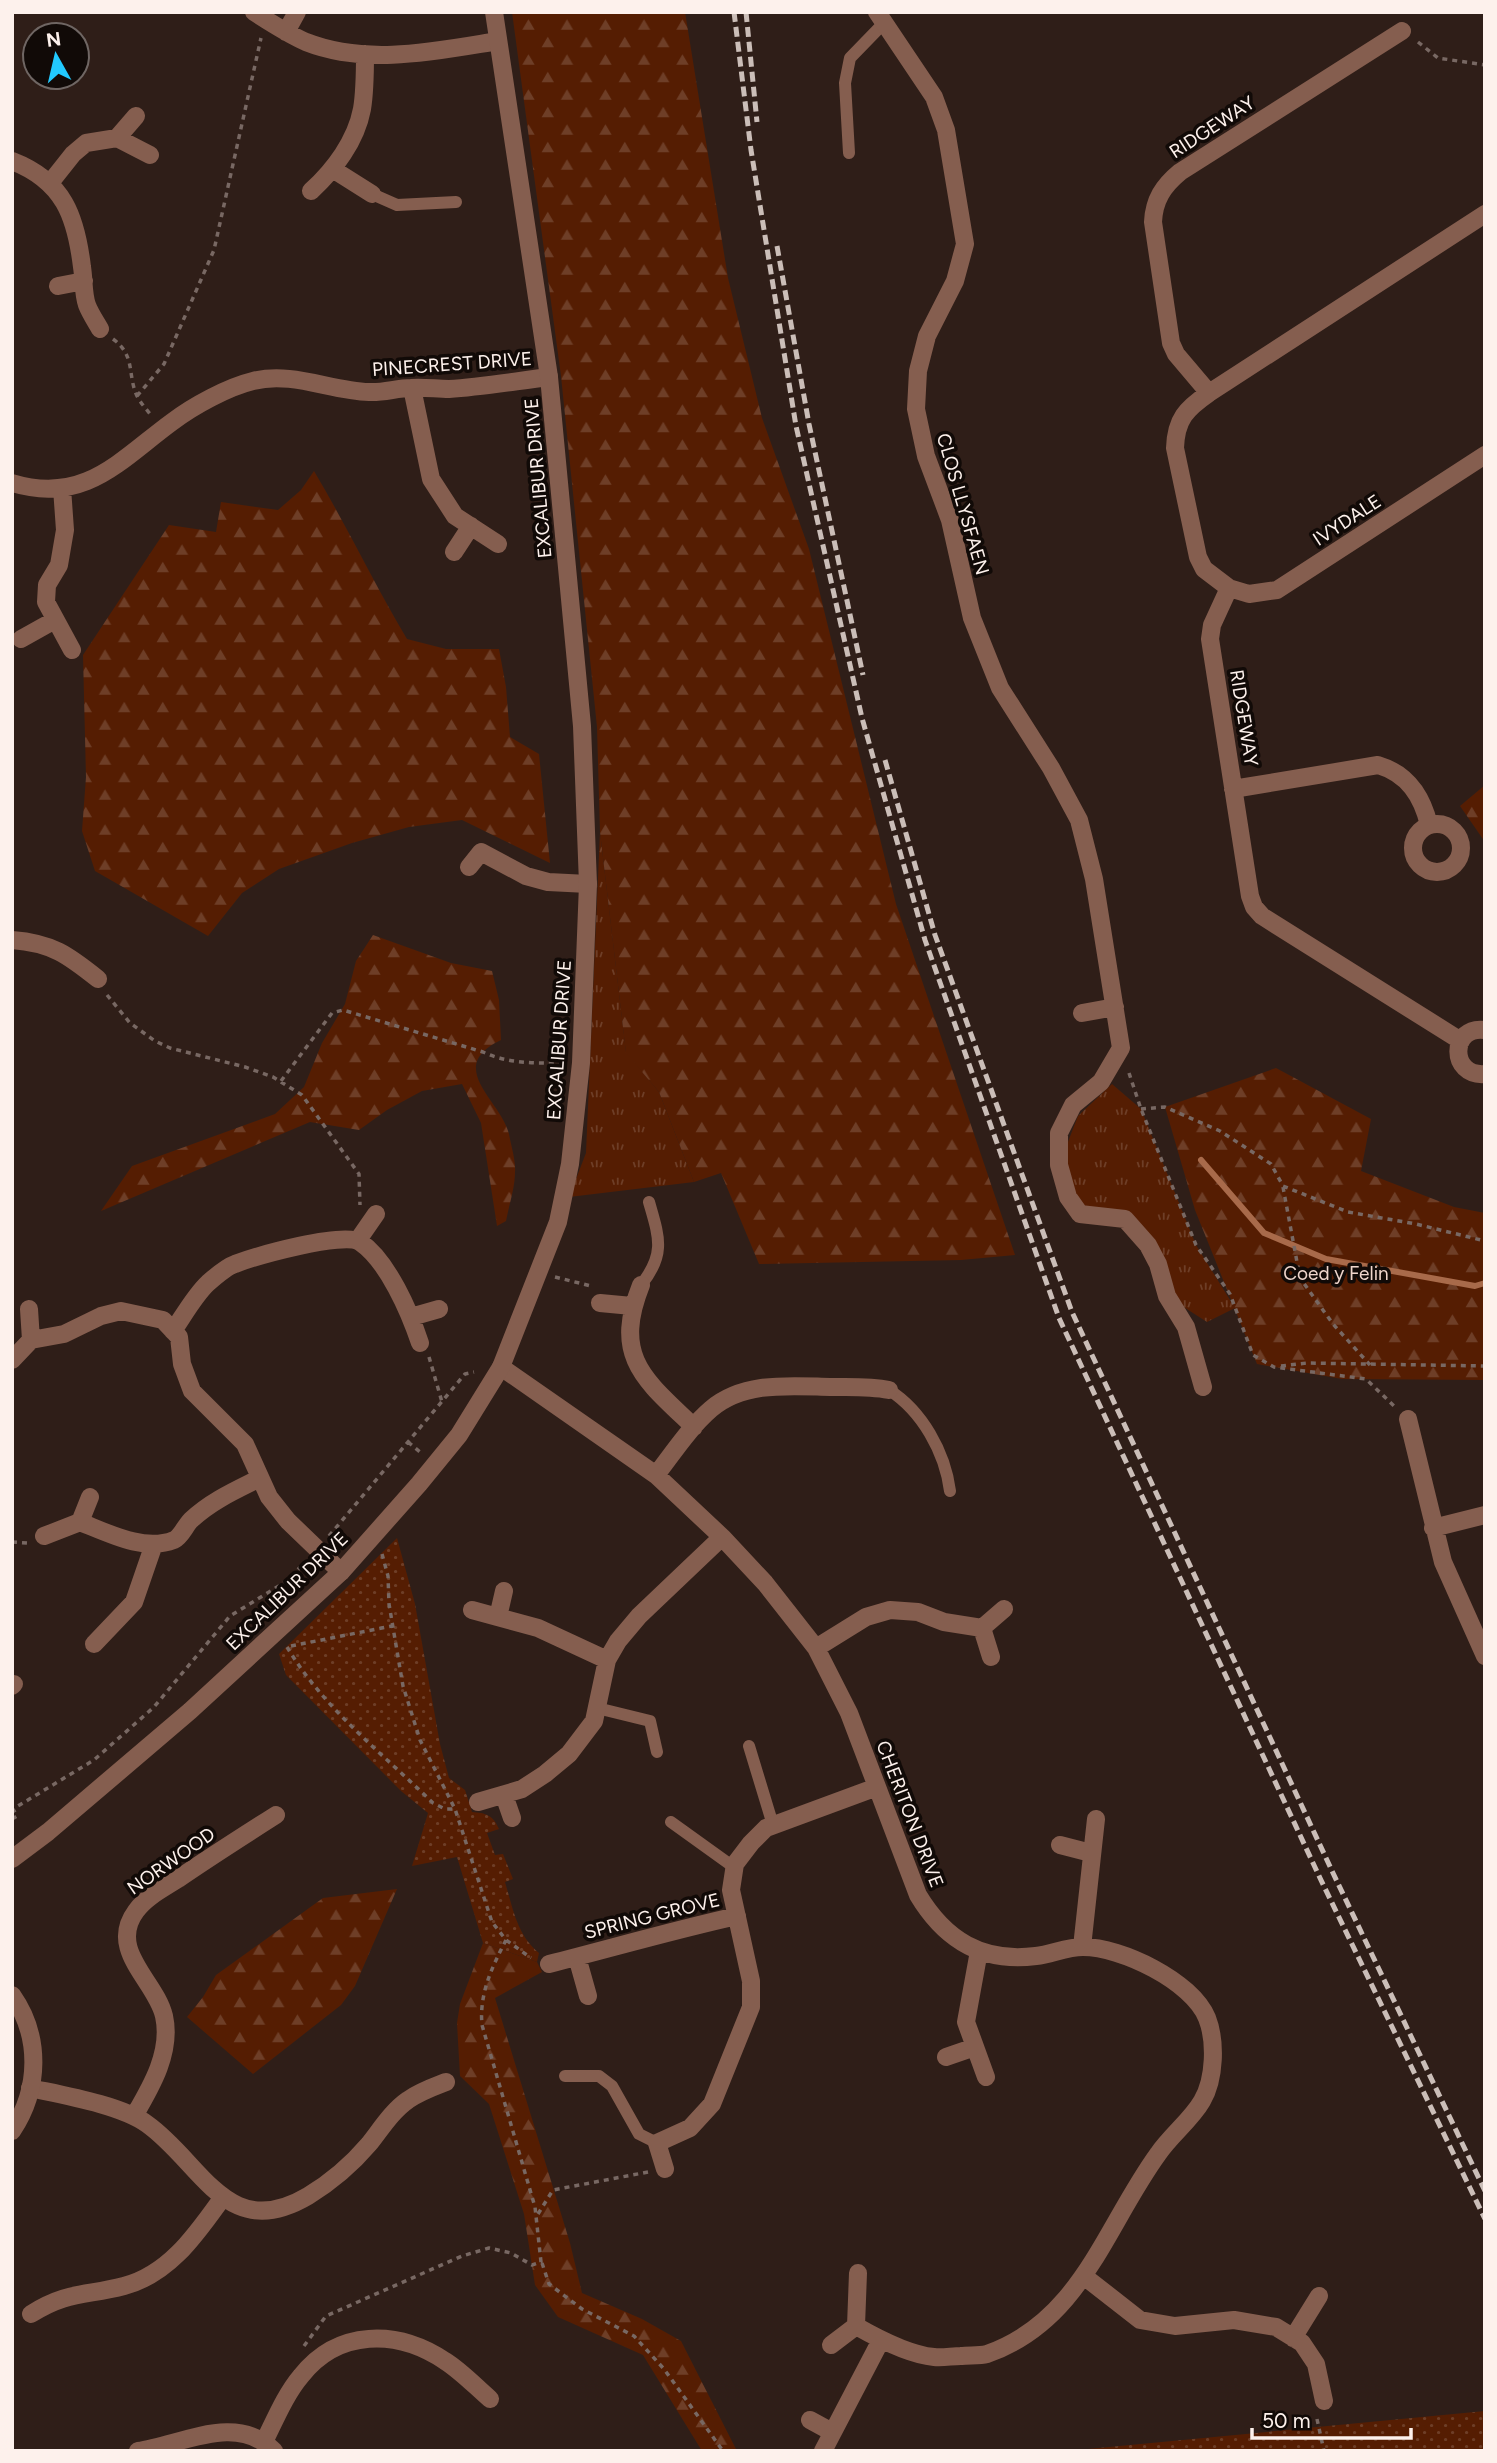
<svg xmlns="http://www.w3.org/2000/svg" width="1497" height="2463" font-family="Figtree,sans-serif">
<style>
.grass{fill:url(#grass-tufts)}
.forest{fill:url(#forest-firs)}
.park{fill:url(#park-dots)}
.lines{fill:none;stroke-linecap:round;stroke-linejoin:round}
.stream{stroke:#a86a4a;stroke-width:6}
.path{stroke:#786863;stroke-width:3.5;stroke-dasharray:5 5;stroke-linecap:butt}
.service{stroke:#855e4f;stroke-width:12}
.minor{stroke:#855e4f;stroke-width:18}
.tertiary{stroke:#855e4f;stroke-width:18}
.rail{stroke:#cbbeb8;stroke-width:5;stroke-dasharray:10 5;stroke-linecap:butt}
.labels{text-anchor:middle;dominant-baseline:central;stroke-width:7;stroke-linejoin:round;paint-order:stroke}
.street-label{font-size:19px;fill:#fdf1ec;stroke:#110a07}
.park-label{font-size:19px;fill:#eed5cb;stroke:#110a07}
</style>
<defs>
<pattern id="grass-tufts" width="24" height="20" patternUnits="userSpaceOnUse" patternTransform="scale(1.75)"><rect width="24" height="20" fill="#551d02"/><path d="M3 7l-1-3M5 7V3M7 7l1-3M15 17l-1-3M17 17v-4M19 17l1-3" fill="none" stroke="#6e3e27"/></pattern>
<pattern id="forest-firs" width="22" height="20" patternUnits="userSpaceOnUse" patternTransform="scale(1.75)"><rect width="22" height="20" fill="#551d02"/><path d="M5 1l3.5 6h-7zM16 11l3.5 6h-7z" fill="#6e3e27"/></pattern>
<pattern id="park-dots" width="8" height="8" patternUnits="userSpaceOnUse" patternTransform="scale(1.75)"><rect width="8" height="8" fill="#551d02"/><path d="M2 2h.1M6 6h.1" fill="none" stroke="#6e3e27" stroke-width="1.8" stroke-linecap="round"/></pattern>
</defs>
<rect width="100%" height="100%" fill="#2f1e18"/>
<path class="grass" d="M 600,832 L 626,1052 L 659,1092 L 694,1182 L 569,1197 L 586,1153 Z
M 1112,1084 L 1141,1109 L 1196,1245 L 1235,1308 L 1207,1322 L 1179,1304 L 1125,1219 L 1080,1214 L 1059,1165 L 1078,1116 Z"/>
<path class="forest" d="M 512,12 L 685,12 L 728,278 L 762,418 L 809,549 L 896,904 L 1015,1255 L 961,1260 L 759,1264 L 721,1173 L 694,1182 L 659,1092 L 626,1053 L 600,832 L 597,727 L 561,376 Z
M 314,471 C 347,526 374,584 407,639 L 446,649 L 499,649 L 506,687 L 510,737 L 539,754 L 550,863 L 462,820 L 409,827 L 352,843 L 279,869 L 242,893 L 208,936 L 95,871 L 82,831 L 86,777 L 83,655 L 169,525 L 216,532 L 221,502 L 278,510 L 301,490 Z
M 1485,785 L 1485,842 L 1460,806 Z
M 373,935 L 451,963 L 492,971 L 499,1000 L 501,1040 C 444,1067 501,1100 509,1134 C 511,1146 516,1161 515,1172 C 515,1188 509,1205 506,1221 L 497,1226 L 481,1123 L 462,1084 L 422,1091 L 387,1110 L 359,1130 L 310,1122 L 101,1211 L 132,1166 L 275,1114 L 304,1087 L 322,1043 L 345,1004 L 356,961 Z
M 1276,1068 L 1371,1119 L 1361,1171 L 1454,1207 L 1485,1213 L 1485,1380 L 1342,1379 L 1257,1364 L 1195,1210 L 1165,1107 Z
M 397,1889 L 355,1986 L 341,2005 L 253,2074 L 187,2017 L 203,1997 L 216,1975 L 323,1898 Z
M 483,1943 L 537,1962 L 542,1972 L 495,1998 L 570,2243 L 582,2293 L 642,2319 L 681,2341 L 737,2451 L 702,2451 L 643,2355 L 558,2317 L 535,2285 L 524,2214 L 489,2104 L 460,2076 L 457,2023 L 460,2004 Z"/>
<path class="park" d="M 397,1538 L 415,1604 L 440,1744 L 449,1778 L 465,1790 L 472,1812 C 486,1813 493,1815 499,1829 L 487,1833 L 495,1855 L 503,1854 L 513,1879 L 505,1882 C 513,1909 517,1935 539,1953 L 537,1962 L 483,1943 L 457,1857 L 412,1866 L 428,1813 L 401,1791 L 286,1675 L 279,1654 Z
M 1485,2411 L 1485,2451 L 1067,2451 Z"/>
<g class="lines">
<path class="stream" d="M 1201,1160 L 1264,1233 L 1326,1259 L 1475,1286 L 1485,1283"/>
<path class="path" d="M 1418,42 L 1438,58 L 1485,65
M 113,339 C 136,356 127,374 137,396 C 140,402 146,409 151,415
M 137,396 L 164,364 L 214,250 L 261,38
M 107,995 L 130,1023 L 155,1041 L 170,1048 L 245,1067 L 273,1077 L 302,1095 L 359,1174 L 360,1205
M 1129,1073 L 1141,1109 L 1196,1245 L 1230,1294 L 1253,1355 L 1274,1367 L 1366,1379 L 1394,1406
M 281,1081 L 332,1013 L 343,1010 L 483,1052 C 509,1064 534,1063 562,1063
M 1141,1109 L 1165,1107 L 1220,1131 L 1271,1164 L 1283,1186 L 1348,1212 L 1416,1224 L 1485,1241
M 1283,1187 L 1300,1278 L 1333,1324 L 1370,1365
M 555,1277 L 591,1286
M 429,1357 L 442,1402
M 1281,1366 L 1307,1363 L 1485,1366
M 408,1442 L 420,1452
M 329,1536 L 465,1374 L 474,1372
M 12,1542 L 27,1543
M 382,1554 L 388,1576 L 389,1604 L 403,1686 L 420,1740 L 455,1809 L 492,1922 L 506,1940 L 531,1958
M 291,1646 L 392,1626
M 287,1647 C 324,1709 382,1753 433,1803 L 445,1809 L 454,1809
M 12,1819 L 17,1816 L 13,1809 L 94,1760 L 154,1707 L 230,1616 L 287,1581 L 305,1562
M 538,2214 L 553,2190 L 648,2172
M 542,2263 L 549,2284 L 582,2309 L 634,2336 L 664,2369 L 723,2451
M 304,2346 L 326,2316 L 462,2256 L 489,2248 L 511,2253 L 532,2265 L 541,2262 L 535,2207 L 482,2025 C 479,1994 492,1967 506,1940
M 1317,2419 L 1324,2451"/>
<path class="service" d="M 849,153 L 845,83 L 850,58 L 884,23
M 372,194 L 397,205 L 456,202
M 641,1285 C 666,1254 659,1237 649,1202
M 889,1390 C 922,1411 945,1452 950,1491
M 597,1708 L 650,1721 L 657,1752
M 749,1746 L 773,1825
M 671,1822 L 735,1868
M 565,2076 L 599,2076 L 612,2086 L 639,2134 L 657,2143"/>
<path class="minor" d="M 254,12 C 271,23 288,34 306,42 C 367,66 436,51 498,41
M 877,12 L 934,97 L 946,130 L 965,244 L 955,281 L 927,336 L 918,371 L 916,409 L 926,456 L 950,520 L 972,618 L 1000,688 L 1051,768 L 1079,820 L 1094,879 L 1121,1048 L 1101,1082 L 1073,1105 L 1059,1133 L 1059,1165 L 1068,1197 L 1080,1214 L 1125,1219 L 1148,1245 L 1158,1264 L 1167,1296 L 1186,1327 L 1203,1387
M 286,32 L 297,12
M 117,138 L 136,116
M 12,161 C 64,181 76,217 82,267 C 84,279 83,294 87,305 C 90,313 96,322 100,329
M 334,170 L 372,194
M 50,183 L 73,154 L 86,143 L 117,138 L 150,155
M 311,191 C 334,170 356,141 362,109 C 365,91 365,72 365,54
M 58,286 L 84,281
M 412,388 L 431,479 L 455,516 L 498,544
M 1209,393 L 1176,354 L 1171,343 L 1153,222 C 1154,200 1163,186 1180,172 L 1402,31
M 12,483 C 85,505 120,460 172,422 C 193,406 228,387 253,381 C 292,371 331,391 369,392 C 383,393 397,388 411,388 C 424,387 436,389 449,389 C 482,387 516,381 549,377
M 62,488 L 65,530 L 59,565 L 47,585 L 46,602 L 72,650
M 454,552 L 471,526
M 1229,588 L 1249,594 L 1277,590 L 1485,455
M 21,639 L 55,620
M 1233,789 L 1378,765 C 1408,774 1422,796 1429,825
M1413 848a24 24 0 1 1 48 0a24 24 0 1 1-48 0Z
M 469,867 L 481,852 L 526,876 L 548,882 L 588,884
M 12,940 C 52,943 68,955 98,979
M 1082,1013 L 1115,1007
M 1485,1030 C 1450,1025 1449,1077 1485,1074
M 1461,1041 L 1262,916 L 1254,907 L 1250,896 L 1210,639 L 1212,625 L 1229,588 L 1204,569 L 1198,557 L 1175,448 C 1176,419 1186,409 1209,393 L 1485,214
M 358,1240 L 376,1214
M 641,1285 C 612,1358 645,1380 694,1427
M 600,1303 L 632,1306
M 29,1309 L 31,1340
M 411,1317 L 439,1309
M 173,1331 C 184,1315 195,1295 208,1283 C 216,1276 226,1267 235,1264 C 256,1256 344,1231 360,1242 C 388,1261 410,1313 420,1343
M 12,1360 L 31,1340 L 64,1334 L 101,1316 L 121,1311 L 163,1320 L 179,1337 L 182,1364 L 192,1391 L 245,1444 L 269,1497 L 288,1521 L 341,1572
M 501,1367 L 656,1475 L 722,1537 L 765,1583 L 816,1648 L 849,1713 L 918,1895 C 945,1940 982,1963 1036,1956 C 1052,1954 1067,1947 1083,1947 C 1121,1947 1192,1981 1207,2018 C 1216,2041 1215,2079 1202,2101 C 1191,2120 1171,2135 1158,2154 C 1105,2227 1081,2321 987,2354 C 979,2356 969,2355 961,2356 C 952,2356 943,2358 934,2357 C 911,2355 877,2338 856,2326
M 1408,1419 L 1443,1562 L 1485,1656
M 656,1475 C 673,1453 690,1427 711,1409 C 744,1381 790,1386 830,1387 C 850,1387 870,1386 889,1390
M 80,1522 L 90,1497
M 1433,1528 L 1485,1515
M 44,1536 L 80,1522 C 108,1533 144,1552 174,1540 C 181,1537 185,1526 191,1520 C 211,1501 236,1490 260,1478
M 472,1610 L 538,1628 L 607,1660
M 498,1617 L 504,1591
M 94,1644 L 134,1602 L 154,1544
M 816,1648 L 866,1617 L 890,1610 L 918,1612 L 944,1622 L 982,1628
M 991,1657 L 982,1628 L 1004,1609
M 12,1686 L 14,1684
M 504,1795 L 512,1818
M 478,1802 L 522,1789 L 545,1774 L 569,1754 L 594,1721 L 607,1660 L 618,1641 L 639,1616 L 722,1537
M 1060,1845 L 1091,1853
M 1082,1947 L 1096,1819
M 979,1951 L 966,2022 L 986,2077
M 577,1957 L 588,1996
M 549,1964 C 612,1948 674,1930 737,1916
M 946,2057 L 975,2047
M 30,2088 C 62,2095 121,2105 147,2124 C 202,2163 227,2244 308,2196 C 331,2182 352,2164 369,2144 C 381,2129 392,2111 408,2100 C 419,2092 433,2087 446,2082
M 134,2116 C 151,2087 172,2052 164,2016 C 156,1981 107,1950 136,1911 C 146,1897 164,1888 178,1879 C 210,1857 243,1836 276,1815
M 665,2169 L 657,2143 L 690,2128 L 712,2104 L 751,2007 L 751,1981 L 731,1890 L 735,1864 L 751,1843 L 766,1828 L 877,1787
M 1085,2277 L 1140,2320 L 1175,2326 L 1234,2320 L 1276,2327 L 1302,2343 L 1316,2364 L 1324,2401
M 31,2314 C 67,2291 86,2296 124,2286 C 170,2274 197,2233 223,2197
M 1293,2338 L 1319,2296
M 831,2345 L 856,2326 L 858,2273
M 810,2420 L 832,2432
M 264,2442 C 275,2420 285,2395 301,2376 C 338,2329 397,2329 445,2361 C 461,2371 475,2386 490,2399
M 138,2451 C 181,2445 237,2412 274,2451
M 823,2451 L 881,2340"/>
<path class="tertiary" d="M 12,1859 L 48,1832 L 190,1711 L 341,1572 L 419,1484 L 459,1435 L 501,1367 L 558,1222 L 570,1164 L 581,1063 L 588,884 L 582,726 L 549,377 L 494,12
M 12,1995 C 41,2036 40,2089 12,2131"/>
<path class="rail" d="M 734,12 L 751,150 L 796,426 L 862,718 L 925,940 L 1059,1318 L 1320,1878 L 1485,2219
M 746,12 L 757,122
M 777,246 L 809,424 L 863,675
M 885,760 L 935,935 L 1072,1312 L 1333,1873 L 1485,2191"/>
</g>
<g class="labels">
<g class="street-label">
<text transform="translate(1212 127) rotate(-33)">RIDGEWAY</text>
<text transform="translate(452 364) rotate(-4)">PINECREST DRIVE</text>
<text transform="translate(538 478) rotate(-95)">EXCALIBUR DRIVE</text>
<text transform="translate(963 504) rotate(74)">CLOS LLYSFAEN</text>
<text transform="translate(1347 520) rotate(-33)">IVYDALE</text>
<text transform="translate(1244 718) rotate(81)">RIDGEWAY</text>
<text transform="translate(559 1040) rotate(-86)">EXCALIBUR DRIVE</text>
<text transform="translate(287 1591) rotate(-44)">EXCALIBUR DRIVE</text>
<text transform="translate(910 1814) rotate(69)">CHERITON DRIVE</text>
<text transform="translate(171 1861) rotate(-35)">NORWOOD</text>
<text transform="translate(652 1916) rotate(-14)">SPRING GROVE</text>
</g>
<g class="park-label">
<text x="1336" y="1273">Coed y Felin</text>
</g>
</g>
<rect width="1497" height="2463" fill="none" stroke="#fdf1ec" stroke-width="28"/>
<g transform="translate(56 56) rotate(352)"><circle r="33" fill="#110a07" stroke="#6f6663" stroke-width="2"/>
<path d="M0-5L12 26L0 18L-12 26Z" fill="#22c9fe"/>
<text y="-10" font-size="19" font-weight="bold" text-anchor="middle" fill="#fdf1ec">N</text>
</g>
<path d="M1252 2428v10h159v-10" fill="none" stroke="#fdf1ec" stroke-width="3.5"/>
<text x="1262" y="2428" font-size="21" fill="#fdf1ec" stroke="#110a07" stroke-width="5" paint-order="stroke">50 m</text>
</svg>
